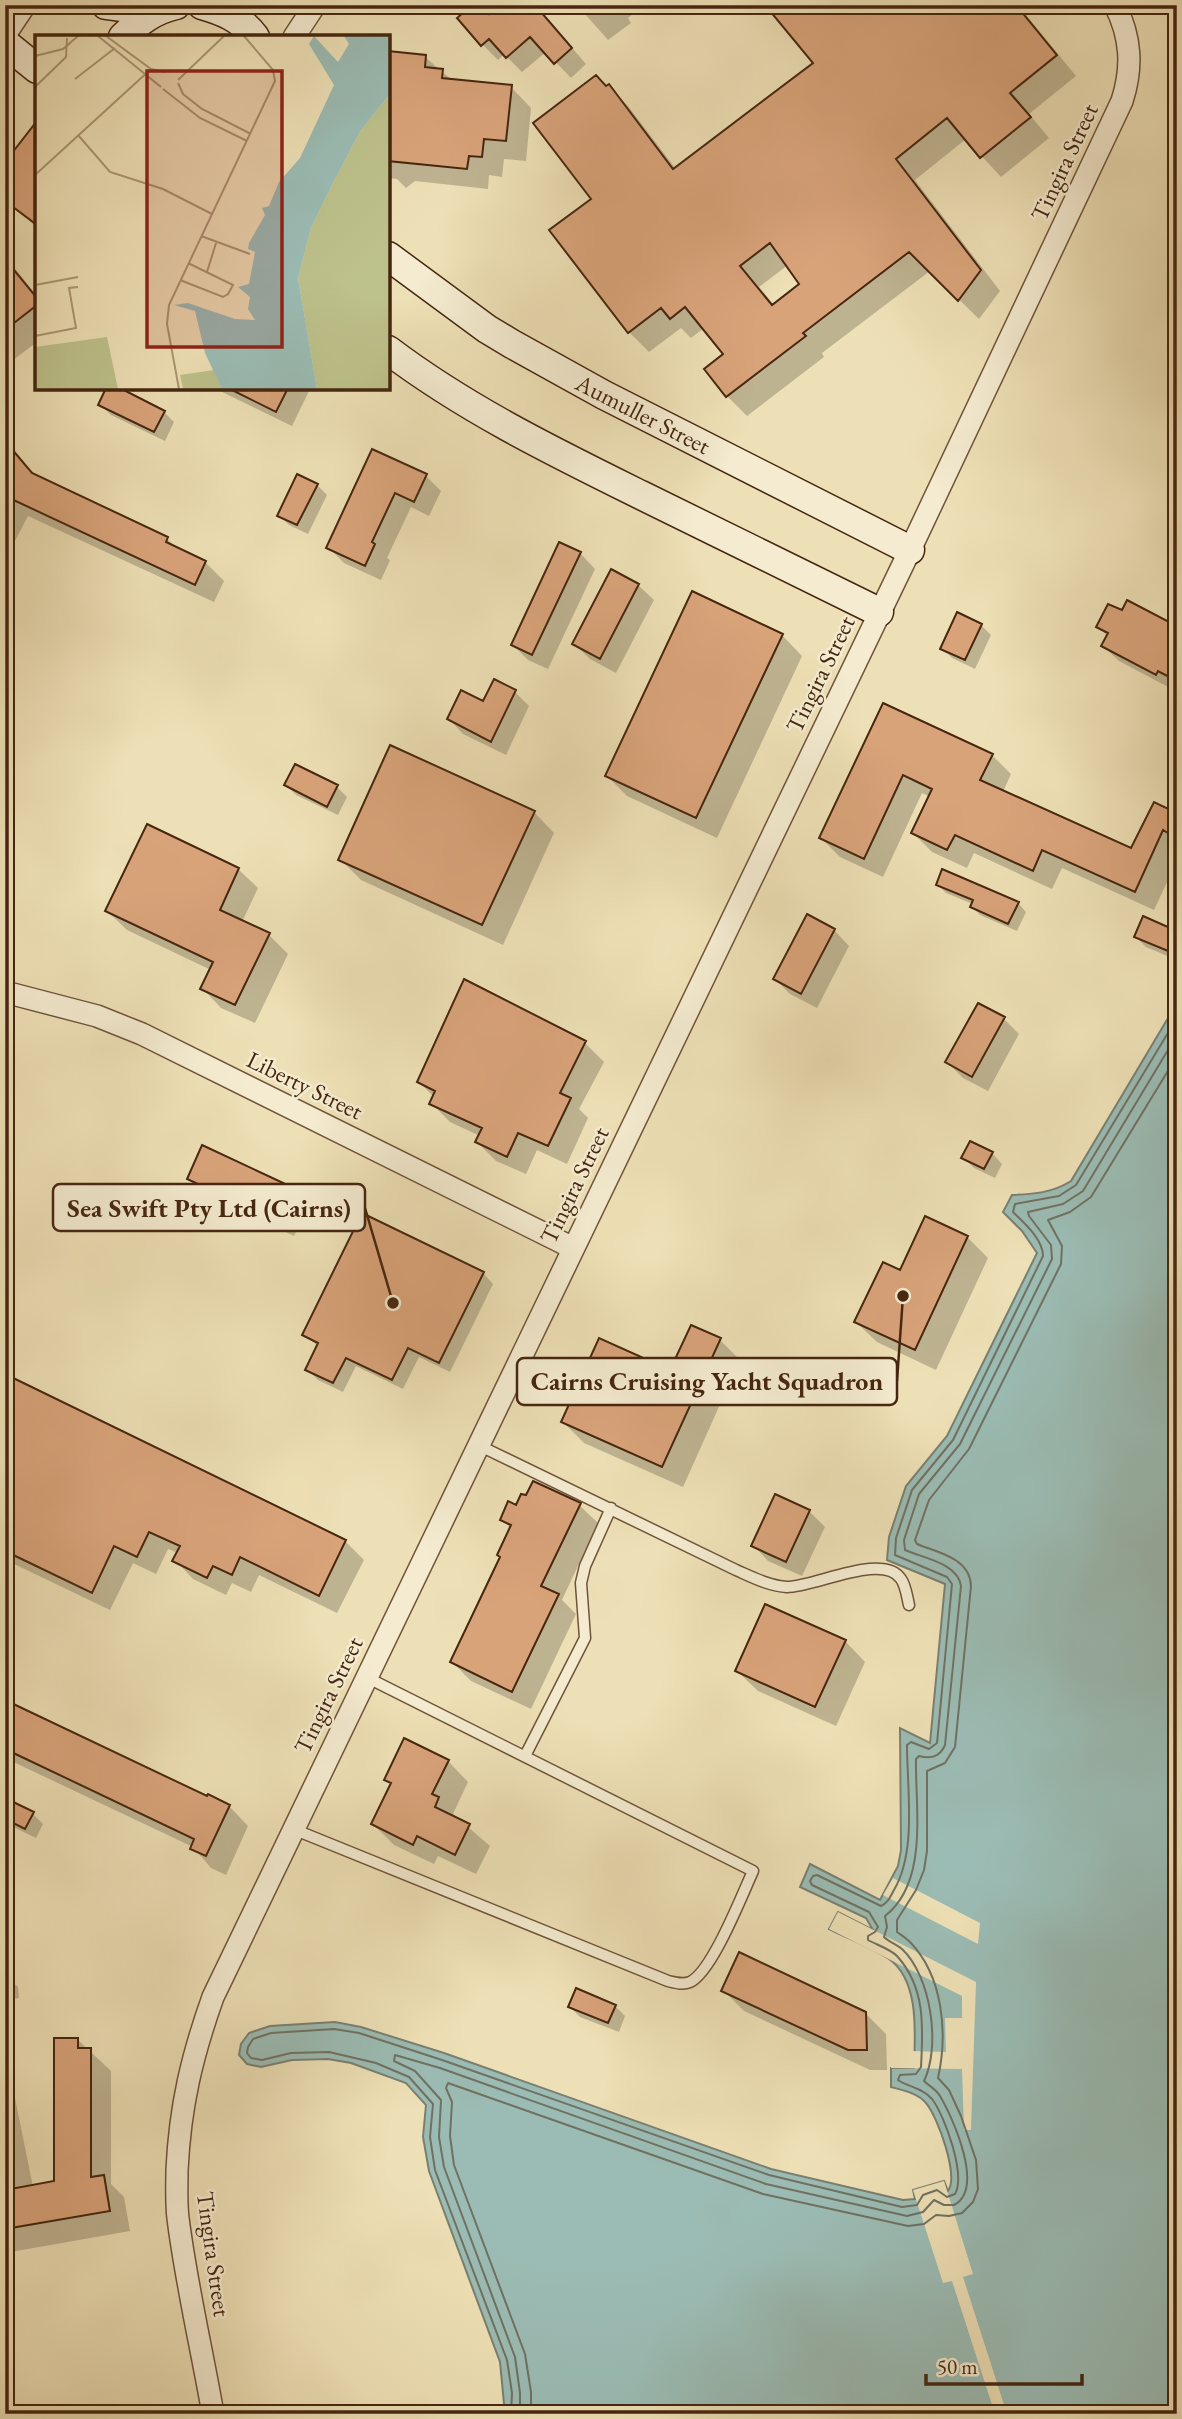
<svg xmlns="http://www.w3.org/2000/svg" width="1182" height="2419" font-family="'EB Garamond',serif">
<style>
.water{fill:#9bbcb4;stroke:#798072;stroke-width:2}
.pier{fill:#eee0b6}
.shadow{fill:#0003;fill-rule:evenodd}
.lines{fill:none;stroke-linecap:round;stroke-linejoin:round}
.shore{stroke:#707162;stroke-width:2}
.building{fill:#d9a37a;stroke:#46260f;stroke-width:2;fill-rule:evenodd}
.lane-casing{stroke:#705439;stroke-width:13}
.street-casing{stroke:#705439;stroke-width:24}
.secondary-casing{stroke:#46260f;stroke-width:31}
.lane{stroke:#f4ebd0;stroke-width:10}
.street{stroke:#f4ebd0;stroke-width:21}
.secondary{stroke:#f4ebd0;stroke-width:28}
.labels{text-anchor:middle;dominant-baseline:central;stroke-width:5;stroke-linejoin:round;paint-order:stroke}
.street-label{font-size:24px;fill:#46260f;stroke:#f4ebd0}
.inset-road{fill:none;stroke:#ab9673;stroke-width:2}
.view{fill:#8f2418;fill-opacity:0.15;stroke:#8f2418;stroke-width:3.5}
.inset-edge{fill:none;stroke:#46260f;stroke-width:3.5}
.leader{fill:none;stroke:#46260f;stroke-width:2.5}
.callout-dot{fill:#46260f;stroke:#f4ebd0;stroke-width:2.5}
.callout{fill:#f4ebd0;stroke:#46260f;stroke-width:2.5}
.callout-label{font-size:26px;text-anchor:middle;font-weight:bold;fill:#46260f}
</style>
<rect width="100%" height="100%" fill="#eee0b6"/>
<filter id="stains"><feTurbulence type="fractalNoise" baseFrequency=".00286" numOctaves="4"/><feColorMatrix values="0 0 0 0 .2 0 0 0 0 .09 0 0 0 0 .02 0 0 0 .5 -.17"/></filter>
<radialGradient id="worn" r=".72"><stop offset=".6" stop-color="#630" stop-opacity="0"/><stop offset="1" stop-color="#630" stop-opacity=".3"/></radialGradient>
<path class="water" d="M 1177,1003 L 1177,2414 L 505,2414 L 500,2362 L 429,2171 L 423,2137 L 426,2105 L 406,2083 L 351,2063 L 328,2059 L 292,2060 L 261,2067 L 247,2064 L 239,2055 L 241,2044 L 249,2033 L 270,2026 L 335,2022 L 361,2027 L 444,2053 L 771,2169 L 903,2200 L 915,2199 L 913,2190 L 944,2181 L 948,2191 C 959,2176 938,2117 926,2103 C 918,2093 902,2090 891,2087 L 891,2068 L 914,2068 C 915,2034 920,1981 889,1959 C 871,1947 849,1939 829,1929 L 838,1912 L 873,1930 L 866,1918 L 800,1887 L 810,1864 L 880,1900 L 898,1866 L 901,1850 L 900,1728 L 930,1743 L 945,1584 L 887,1560 L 889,1537 L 906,1486 L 947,1436 L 1037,1253 L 1022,1231 L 1003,1212 L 1012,1195 C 1034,1194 1052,1193 1071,1181 Z"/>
<path class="pier" d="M 893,1878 L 980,1923 L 978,1944 L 883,1895 Z
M 838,1912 L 976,1982 L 971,2130 L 964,2130 L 962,2069 L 891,2068 L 891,2065 L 910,2065 L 911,2051 L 946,2052 L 945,2018 L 962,2018 L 962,1996 L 829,1929 Z
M 944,2181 L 973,2274 L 963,2277 L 1007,2414 L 995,2414 L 952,2281 L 943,2283 L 913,2190 Z"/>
<path class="shadow" d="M 535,5 L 586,64 L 571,78 L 546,52 L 522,72 L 504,54 L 498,60 L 482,44 L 490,15 Z
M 577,5 L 644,5 L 628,18 L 631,23 L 608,40 Z
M 884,5 L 1018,5 L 1076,76 L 1029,114 L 1049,138 L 1001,177 L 966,139 L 915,180 L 1000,291 L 979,319 L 930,271 L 822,353 L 824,357 L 747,416 L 727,396 L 706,369 L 725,354 L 704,328 L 691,338 L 681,328 L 649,352 L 629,332 L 594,199 L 607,88 L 609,87 L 628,106 L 676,169 L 815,63 ZM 788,265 L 801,285 L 774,305 L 759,287 Z
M 425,57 L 453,81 L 511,87 L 531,108 L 526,161 L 504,159 L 502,177 L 489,175 L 488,189 L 415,181 L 406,188 L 397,179 L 388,178 L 388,70 Z
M 37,139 L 37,228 L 7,200 L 12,193 L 5,186 Z
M 5,256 L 37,296 L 37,342 L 5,366 Z
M 214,388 L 306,388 L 309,391 L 292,426 Z
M 101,405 L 164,412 L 174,422 L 165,441 L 111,415 Z
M 5,439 L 37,478 L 167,539 L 179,550 L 205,562 L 224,581 L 214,602 L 28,516 L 5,560 Z
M 373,451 L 426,476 L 441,491 L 429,516 L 411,507 L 387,558 L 390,560 L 381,580 L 344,563 L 328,547 Z
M 317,485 L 327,495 L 308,534 L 289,525 L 279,515 Z
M 580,553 L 595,569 L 548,669 L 528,660 L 513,645 Z
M 638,585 L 654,600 L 616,673 L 590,659 L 574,644 Z
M 981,625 L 991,635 L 975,669 L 952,658 L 942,648 Z
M 1098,626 L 1177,628 L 1177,687 L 1174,686 L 1172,689 L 1119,661 L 1103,646 L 1108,637 Z
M 782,635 L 802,656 L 717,838 L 627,796 L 607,776 Z
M 515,692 L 529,706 L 506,755 L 463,734 L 449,719 Z
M 883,705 L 992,755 L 1011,774 L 1003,792 L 1132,850 L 1155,804 L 1177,815 L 1177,861 L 1154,910 L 1062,868 L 1052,889 L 974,853 L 967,868 L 932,852 L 913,833 L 930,797 L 922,793 L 883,877 L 840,857 L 821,838 Z
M 286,785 L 337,787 L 347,797 L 338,815 L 296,795 Z
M 534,812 L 554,833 L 503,945 L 361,880 L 340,859 Z
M 238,869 L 258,888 L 242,922 L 269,935 L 288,954 L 255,1023 L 221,1008 L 202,988 L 211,970 L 127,930 L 107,911 Z
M 938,885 L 1018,903 L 1026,912 L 1017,931 L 980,915 L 972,907 L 973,904 L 946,893 Z
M 834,930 L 849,946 L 817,1008 L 790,994 L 775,979 Z
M 1176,933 L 1177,960 L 1146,947 L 1136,937 Z
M 1004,1019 L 1019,1034 L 988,1091 L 963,1078 L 947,1062 Z
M 585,1043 L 604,1062 L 579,1109 L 588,1118 L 567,1164 L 537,1150 L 526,1174 L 496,1161 L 477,1142 L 480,1136 L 450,1122 L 431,1103 L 434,1097 L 419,1082 Z
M 992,1153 L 1002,1164 L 995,1178 L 974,1168 L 964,1158 Z
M 189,1179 L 293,1190 L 309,1205 L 294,1236 L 204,1194 Z
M 926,1218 L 967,1237 L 988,1258 L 936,1370 L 877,1342 L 856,1322 L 901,1272 Z
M 483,1273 L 493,1284 L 450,1372 L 419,1357 L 403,1389 L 356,1366 L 343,1392 L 318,1380 L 308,1370 L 319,1347 L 304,1334 Z
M 720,1340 L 740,1360 L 683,1487 L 584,1443 L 563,1422 L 671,1372 Z
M 5,1375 L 345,1541 L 364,1560 L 337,1613 L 259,1575 L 251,1592 L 232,1583 L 226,1595 L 193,1579 L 175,1560 L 178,1553 L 168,1549 L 156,1574 L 133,1563 L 110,1610 L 10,1562 L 5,1557 Z
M 579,1505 L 598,1523 L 562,1600 L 576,1614 L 531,1709 L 471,1681 L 452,1662 L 502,1558 L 511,1529 L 502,1519 L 517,1507 Z
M 809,1511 L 825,1527 L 802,1576 L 768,1561 L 753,1545 Z
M 845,1641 L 865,1662 L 836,1726 L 758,1691 L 737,1671 Z
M 5,1702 L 208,1798 L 229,1806 L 248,1826 L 226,1875 L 211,1868 L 193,1847 L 5,1758 Z
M 448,1761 L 468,1782 L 453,1814 L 490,1846 L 476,1874 L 438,1856 L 434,1864 L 394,1845 L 373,1824 L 392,1785 L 386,1779 Z
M 5,1800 L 33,1814 L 43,1824 L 36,1838 L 5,1823 Z
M 5,1975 L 18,1987 L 19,1998 L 5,2000 Z
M 723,1990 L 865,2013 L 886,2034 L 887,2070 L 870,2070 L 744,2011 Z
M 615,2006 L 625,2016 L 619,2032 L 580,2017 L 570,2007 Z
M 78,2040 L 111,2071 L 111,2184 L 124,2197 L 130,2231 L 5,2253 L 5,2068 L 10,2073 L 33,2187 L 56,2183 Z"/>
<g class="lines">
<path class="shore" d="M 511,2414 L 512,2393 L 507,2360 L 435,2170 L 430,2137 L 433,2104 L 409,2077 L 376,2063 L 329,2052 L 291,2053 L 262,2060 L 251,2058 L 247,2053 L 248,2047 L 253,2039 L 271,2033 L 334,2029 L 359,2033 L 442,2060 L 769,2175 L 902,2207 L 917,2205 L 923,2195 L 937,2190 L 947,2197 L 955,2194 C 966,2175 945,2116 932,2099 C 923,2088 908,2087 898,2080 L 900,2075 L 916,2074 L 921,2067 C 923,2028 926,1988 897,1956 C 890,1949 877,1945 868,1940 L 868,1936 L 875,1932 L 878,1927 L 869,1912 L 812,1885 L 810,1881 L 813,1876 L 817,1875 L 881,1906 C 888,1903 890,1897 894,1890 C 917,1851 907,1789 907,1745 L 911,1742 L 929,1749 L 937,1743 L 952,1584 L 947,1577 L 895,1555 L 896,1538 L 912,1490 L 953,1440 L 1043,1256 C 1043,1239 1024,1223 1013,1212 L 1015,1204 L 1059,1196 L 1076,1185 L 1177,1018
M 520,2414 L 520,2393 L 515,2357 L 444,2167 L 439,2137 L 441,2100 L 415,2071 L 394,2061 L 395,2055 L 440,2068 L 766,2184 L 907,2216 L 923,2212 L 934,2200 L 944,2205 L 954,2205 C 985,2189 953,2118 940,2096 C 936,2089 929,2086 924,2081 C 941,2046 931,1976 902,1949 C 896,1944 889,1942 884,1937 L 887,1927 L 885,1916 C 929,1882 915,1807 916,1759 L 919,1756 C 931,1759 940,1757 945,1745 L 961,1586 C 958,1563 923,1558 905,1550 L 904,1540 L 919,1494 L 960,1444 L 1052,1259 L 1051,1245 L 1029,1216 L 1028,1212 L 1063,1204 L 1083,1191 L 1177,1035
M 531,2414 L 531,2392 L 525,2354 L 454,2165 L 450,2136 L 452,2102 L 446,2088 L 448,2083 L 763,2194 L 908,2226 L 924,2224 L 936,2215 L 949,2216 L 962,2213 L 973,2202 L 978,2189 L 976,2160 L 961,2116 L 949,2090 L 938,2078 C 948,2033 943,1976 910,1942 C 906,1938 901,1935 897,1932 L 897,1920 L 916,1890 L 924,1870 L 927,1851 L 927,1771 L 945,1763 L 955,1747 L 971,1586 C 970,1558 939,1553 917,1544 L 915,1540 L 929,1500 L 969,1449 L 1061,1264 L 1062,1246 L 1048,1220 L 1070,1212 L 1091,1197 L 1177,1056"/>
</g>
<path class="building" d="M 472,5 L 482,5 L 489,14 L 499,5 L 535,5 L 572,48 L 554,64 L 530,37 L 506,58 L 489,39 L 481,46 L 457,18 Z
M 765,5 L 1016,5 L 1057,55 L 1010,93 L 1031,117 L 980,158 L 947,118 L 896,159 L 981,270 L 958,301 L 909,252 L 803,333 L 806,336 L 726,397 L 704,369 L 723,354 L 685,307 L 670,319 L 661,308 L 628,333 L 549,230 L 591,199 L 533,123 L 596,75 L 606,86 L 609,84 L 673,169 L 813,63 ZM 770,243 L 799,284 L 772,305 L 740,266 Z
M 388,51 L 426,55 L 425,67 L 443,69 L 442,78 L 512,85 L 506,141 L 484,139 L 482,157 L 469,156 L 467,169 L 388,161 Z
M 37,121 L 37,225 L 5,201 L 12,191 L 5,186 L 5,162 Z
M 5,259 L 37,298 L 37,305 L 5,330 Z
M 106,388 L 120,388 L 165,411 L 154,432 L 98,405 Z
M 228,388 L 288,388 L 276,412 Z
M 5,441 L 32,473 L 168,537 L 166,542 L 206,561 L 195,585 L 5,496 Z
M 372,449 L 427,474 L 414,502 L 395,493 L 372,542 L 375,544 L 365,566 L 326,548 Z
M 297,474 L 318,484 L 297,525 L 277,516 Z
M 559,542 L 581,552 L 532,655 L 511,645 Z
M 611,569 L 639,584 L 600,659 L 572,644 Z
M 692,591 L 783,634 L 696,818 L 605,776 Z
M 1127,600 L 1177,626 L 1177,681 L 1158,671 L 1156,675 L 1101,646 L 1108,633 L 1096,627 L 1108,604 L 1122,610 Z
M 957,612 L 982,624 L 965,660 L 940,649 Z
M 494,679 L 516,690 L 491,742 L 447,719 L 461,690 L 483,701 Z
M 883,703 L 993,754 L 980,780 L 1131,848 L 1154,802 L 1177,813 L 1168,833 L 1163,830 L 1135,892 L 1042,850 L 1033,871 L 955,835 L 947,850 L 911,833 L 932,789 L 903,775 L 864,859 L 819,838 Z
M 390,745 L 535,811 L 482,925 L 338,860 Z
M 295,764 L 338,785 L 327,807 L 284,785 Z
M 147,824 L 239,868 L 220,910 L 270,933 L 235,1005 L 200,989 L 213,962 L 105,911 Z
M 942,869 L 1019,902 L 1008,924 L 970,907 L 973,900 L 936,885 Z
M 807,914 L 835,929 L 801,994 L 773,979 Z
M 1143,916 L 1177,931 L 1168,951 L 1134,937 Z
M 464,979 L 586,1041 L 560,1093 L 571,1098 L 548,1146 L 518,1133 L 507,1157 L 475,1142 L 482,1128 L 429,1104 L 435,1091 L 417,1082 Z
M 978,1003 L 1005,1017 L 972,1077 L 945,1062 Z
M 970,1141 L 993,1152 L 984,1169 L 961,1158 Z
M 202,1145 L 294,1188 L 279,1221 L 187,1179 Z
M 362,1213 L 484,1272 L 439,1363 L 408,1348 L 392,1380 L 346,1358 L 333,1383 L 305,1370 L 318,1343 L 302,1335 Z
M 925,1216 L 968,1236 L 915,1350 L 854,1322 L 883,1262 L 900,1270 Z
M 691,1325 L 721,1338 L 662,1467 L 561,1422 L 599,1338 L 670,1370 Z
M 5,1374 L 346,1540 L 319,1596 L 240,1557 L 232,1575 L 213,1566 L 207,1578 L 172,1561 L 180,1546 L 149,1532 L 137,1557 L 114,1546 L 92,1593 L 5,1551 Z
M 533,1481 L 581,1503 L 541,1586 L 559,1594 L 512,1692 L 450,1662 L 500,1557 L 497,1555 L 511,1525 L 500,1520 L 508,1501 L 516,1505 L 521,1494 L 526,1495 Z
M 775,1494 L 810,1510 L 786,1562 L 751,1546 Z
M 765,1604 L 846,1640 L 815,1707 L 735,1671 Z
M 5,1700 L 207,1796 L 208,1794 L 230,1805 L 206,1856 L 190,1849 L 194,1839 L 5,1749 Z
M 404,1738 L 449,1760 L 432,1794 L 439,1797 L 435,1807 L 470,1824 L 455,1855 L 417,1836 L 413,1845 L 371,1824 L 391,1783 L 384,1780 Z
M 5,1798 L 34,1812 L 25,1829 L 5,1819 Z
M 739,1952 L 866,2012 L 867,2050 L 848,2050 L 721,1991 Z
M 576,1988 L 616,2005 L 608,2023 L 568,2007 Z
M 54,2038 L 78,2038 L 78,2048 L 91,2048 L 91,2177 L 104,2175 L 110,2211 L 5,2229 L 5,2190 L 54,2181 Z"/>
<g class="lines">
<g class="lane-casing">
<path id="lane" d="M 478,1445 L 736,1570 C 752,1577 769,1586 787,1587 C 815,1587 883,1552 901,1579 C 906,1586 907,1597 909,1605
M 525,1756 L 585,1638 L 581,1583 L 585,1566 L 611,1508
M 293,1829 L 668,1981 C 676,1983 683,1985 690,1982 C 712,1972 742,1895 753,1871 L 366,1677"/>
</g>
<g class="street-casing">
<path id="street" d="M 5,35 L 25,5
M 294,37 L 315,5
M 5,992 L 97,1016 L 142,1034 L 573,1248
M 213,2414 C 202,2350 186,2283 178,2218 C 176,2202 177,2185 177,2170 C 180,2106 192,2056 213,1997 L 910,550 L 1122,101 C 1133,67 1131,37 1115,5"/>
</g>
<g class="secondary-casing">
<path id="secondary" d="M 106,5 L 143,10 L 159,8
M 202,5 C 223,11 241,18 255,37
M 123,37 C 139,21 154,10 176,5
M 5,43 L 37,69
M 388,256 L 487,329 L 512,344 L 604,395 L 910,550
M 388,350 C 466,409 554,452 641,495 C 720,534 800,573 879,612"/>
</g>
<use href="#lane" class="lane"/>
<use href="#street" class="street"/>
<use href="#secondary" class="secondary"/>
</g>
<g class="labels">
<g class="street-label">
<text transform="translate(1064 162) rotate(-65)">Tingira Street</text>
<text transform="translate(643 414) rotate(27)">Aumuller Street</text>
<text transform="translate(820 674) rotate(-64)">Tingira Street</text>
<text transform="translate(305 1085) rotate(26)">Liberty Street</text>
<text transform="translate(574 1185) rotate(-64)">Tingira Street</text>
<text transform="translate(328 1695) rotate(-64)">Tingira Street</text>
<text transform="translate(214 2254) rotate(82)">Tingira Street</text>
</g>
</g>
<g transform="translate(35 35)">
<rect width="355" height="355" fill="#eee0b6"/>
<path d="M 355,59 L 355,354 L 282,354 L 263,243 L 276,193 L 298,148 L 326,95 ZM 72,302 L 83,354 L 0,354 L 0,312 ZM 179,335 L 187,354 L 148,354 L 145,340 Z" fill="#bdc18b"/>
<path d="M 279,1 L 303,27 L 314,9 L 309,1 L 356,1 L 355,59 L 326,95 L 298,148 L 276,193 L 263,243 L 282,354 L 187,354 L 170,318 L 160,276 L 139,270 L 153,268 L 200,284 L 220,285 L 213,274 L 215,262 L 203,252 L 214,249 L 220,217 L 213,214 L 214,208 L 230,180 L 227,173 L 234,171 L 244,147 L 265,123 L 299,50 L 274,9 Z" fill="#9bbcb4"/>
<path class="inset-road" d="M 63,1 L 126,52M 71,1 L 116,34 L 130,37M 0,21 L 28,14 L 43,1M 40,44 L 80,13M 143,45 L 189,1M 143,48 L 148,59 L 167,74 L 216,99M 0,52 L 31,22 L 32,3M 128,54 L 165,83 L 212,106M 43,100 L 75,137 L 128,154 L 177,179M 0,140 L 116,34M 166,201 L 215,219M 172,237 L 181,208M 145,245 L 188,262 L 193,259 L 198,250 L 153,228M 0,250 L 43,242M 0,301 L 41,293 L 34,253 L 43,252M 144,354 L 132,289 L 134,270 L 240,46 L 238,35 L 209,1"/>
<path class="view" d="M 112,36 L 247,36 L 247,312 L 112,312 Z"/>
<rect width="355" height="355" class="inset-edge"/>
</g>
<path class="leader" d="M393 1303L365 1208M903 1296L897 1381"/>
<g class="callout-dot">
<circle cx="393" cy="1303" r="7"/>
<circle cx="903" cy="1296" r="7"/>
</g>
<g class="callout">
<rect x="53" y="1184" width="312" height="47" rx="7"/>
<rect x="517" y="1358" width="380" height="47" rx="7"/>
</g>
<g class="callout-label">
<text x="209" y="1217">Sea Swift Pty Ltd (Cairns)</text>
<text x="707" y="1390">Cairns Cruising Yacht Squadron</text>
</g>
<rect width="1182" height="2419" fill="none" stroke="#eee0b6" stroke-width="28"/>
<rect x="7" y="7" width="1168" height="2405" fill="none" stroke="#46260f" stroke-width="3.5"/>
<rect x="14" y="14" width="1154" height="2391" fill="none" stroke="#46260f" stroke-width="2"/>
<path d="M926 2374v10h156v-10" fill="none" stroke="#46260f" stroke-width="3.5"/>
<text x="937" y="2374" font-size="21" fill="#46260f" stroke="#f4ebd0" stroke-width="5" paint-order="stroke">50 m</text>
<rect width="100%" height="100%" filter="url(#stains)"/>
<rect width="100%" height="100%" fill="url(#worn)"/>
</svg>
